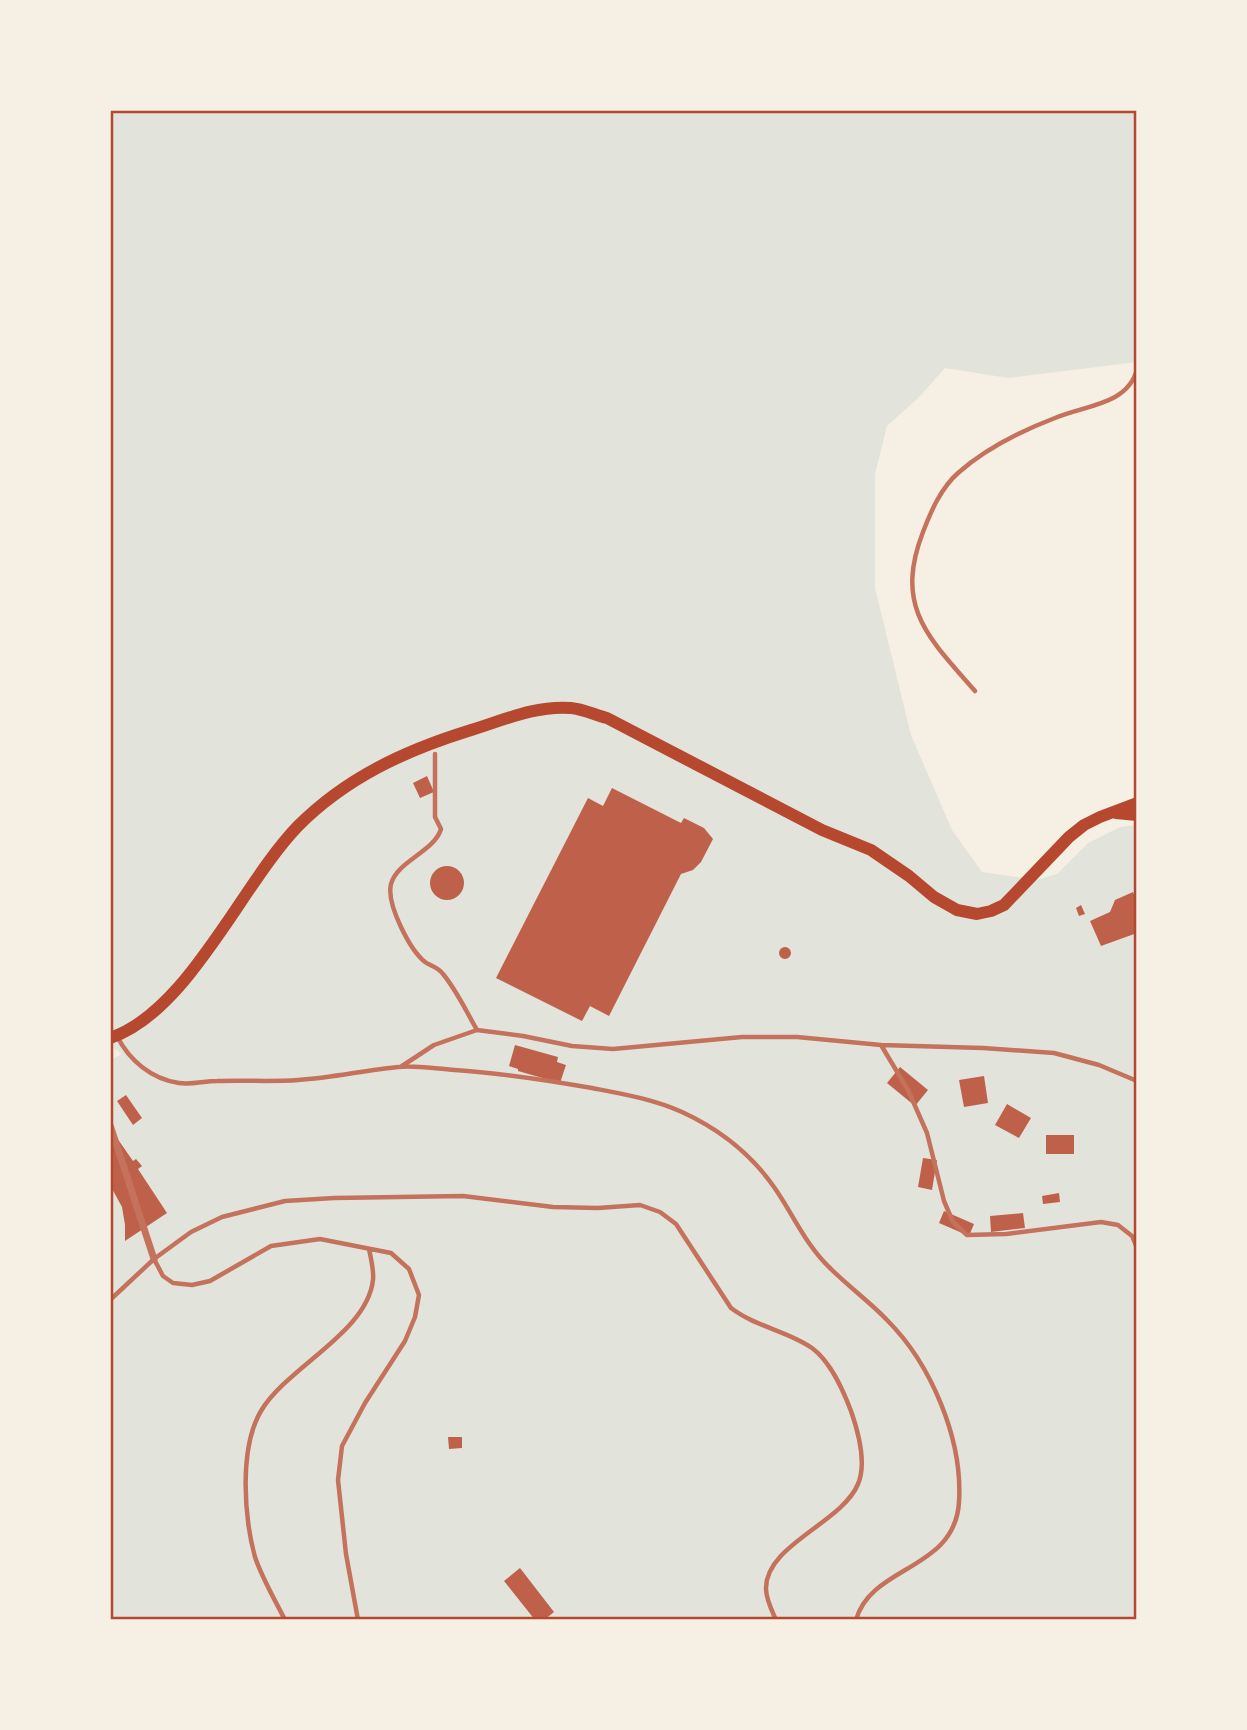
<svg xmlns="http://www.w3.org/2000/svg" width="1247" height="1730" font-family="Karla,sans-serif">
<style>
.green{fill:#e2e4dc}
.building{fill:#bf614a}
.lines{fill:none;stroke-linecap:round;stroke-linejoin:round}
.service{stroke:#c5725c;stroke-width:4.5}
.minor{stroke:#c5725c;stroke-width:7}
.secondary{stroke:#b5482f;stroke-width:12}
.neatline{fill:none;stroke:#b5482f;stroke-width:2.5}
</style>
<rect width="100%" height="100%" fill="#f6efe4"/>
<path class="green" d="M 110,110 L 1137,110 L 1137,362 L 1008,378 L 945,368 L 919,397 L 887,426 L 875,474 L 875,588 L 911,735 L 952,830 L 982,872 L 1036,880 L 1057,874 L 1088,843 L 1120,827 L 1137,825 L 1137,1620 L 110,1620 L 110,1060 L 122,1054 L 110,1046 Z"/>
<path class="building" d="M 427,776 L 434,792 L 420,798 L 413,783 Z
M 612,788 L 681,823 L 684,818 L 704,828 L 713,839 L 701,862 L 693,870 L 681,874 L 609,1016 L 590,1006 L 582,1021 L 496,978 L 588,798 L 603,806 Z
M430 883a17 17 0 1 1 34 0a17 17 0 1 1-34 0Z
M 1133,892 L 1137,902 L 1137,933 L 1101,946 L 1090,921 L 1110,912 L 1115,900 Z
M 1081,905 L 1085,914 L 1079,916 L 1076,908 Z
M779 953a6 6 0 1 1 12 0a6 6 0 1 1-12 0Z
M 515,1045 L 558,1057 L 557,1062 L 566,1065 L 560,1083 L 518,1071 L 518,1069 L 509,1066 Z
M 900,1067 L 928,1090 L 915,1106 L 887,1083 Z
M 984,1076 L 988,1103 L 964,1107 L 959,1080 Z
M 126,1095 L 142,1118 L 133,1125 L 117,1101 Z
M 1007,1104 L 1031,1118 L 1019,1138 L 995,1125 Z
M 110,1128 L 133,1161 L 136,1159 L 142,1166 L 138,1169 L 167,1213 L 125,1241 L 125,1225 L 122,1207 L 110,1185 Z
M 1046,1135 L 1074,1135 L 1074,1154 L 1046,1154 Z
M 923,1158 L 937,1160 L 932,1190 L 918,1187 Z
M 1059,1193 L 1060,1202 L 1043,1204 L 1042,1196 Z
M 944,1211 L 974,1224 L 969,1236 L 939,1223 Z
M 1023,1213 L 1025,1228 L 991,1232 L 990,1216 Z
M 448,1437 L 462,1437 L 462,1448 L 449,1449 Z
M 520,1568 L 554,1612 L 544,1620 L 535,1620 L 504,1581 Z"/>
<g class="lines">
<path class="service" d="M 975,691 C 928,637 894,607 923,532 C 931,511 941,488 958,473 C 985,449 1021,431 1055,418 C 1074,410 1097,407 1115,397 C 1127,390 1134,382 1137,369
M 435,754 L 435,817 L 441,829 C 434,852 397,861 391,884 C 386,904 410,950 425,962 C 431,966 439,968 443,974 C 457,991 466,1011 477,1030
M 117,1036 C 129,1060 151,1079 179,1083 C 191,1085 204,1081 217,1081 C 244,1080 271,1082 298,1080 C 332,1078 365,1070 398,1067 C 416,1065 436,1069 455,1070 C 501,1073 546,1080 592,1088 C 623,1094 653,1099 682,1112 C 719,1129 751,1154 774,1187 C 793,1214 806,1246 831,1269 C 849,1287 870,1302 887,1320 C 931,1364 963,1439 959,1502 C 955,1571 871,1565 856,1620
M 881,1045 L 908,1090 L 927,1133 L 944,1201 L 953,1222 L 967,1235 L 1006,1234 L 1101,1222 L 1118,1225 L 1132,1236 L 1137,1248
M 402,1066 L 434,1045 L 477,1030 L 523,1036 L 572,1046 L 613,1049 L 742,1037 L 797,1037 L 881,1045 L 983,1048 L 1054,1053 L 1099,1065 L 1137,1081
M 154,1259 L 163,1276 L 173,1283 L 192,1285 L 210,1281 L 271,1246 L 320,1239 L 391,1253 L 409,1269 L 419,1295 L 415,1317 L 405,1341 L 365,1403 L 342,1446 L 338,1480 L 346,1554 L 358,1620
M 110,1300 L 154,1259 L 191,1232 L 222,1217 L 285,1201 L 334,1198 L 463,1196 L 553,1207 L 598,1208 L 640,1205 L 660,1212 L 676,1224 L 731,1308 C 756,1327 788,1331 812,1348 C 831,1362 843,1390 851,1411 C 858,1431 867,1463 858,1484 C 842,1523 765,1545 766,1589 C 766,1599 772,1611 776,1620
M 285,1620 C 275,1600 262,1578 255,1557 C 244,1517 239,1448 261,1411 C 287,1367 367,1333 373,1280 C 374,1271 371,1258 369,1249"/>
<path class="minor" d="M 110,1125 L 154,1259"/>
<path class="secondary" d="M 1116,813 L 1137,815
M 110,1038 C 188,1012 241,885 298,826 C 346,778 404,751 468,731 C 501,721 536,705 571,708 C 583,709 595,715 607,718 L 822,830 L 871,850 L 909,876 L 934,897 L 957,910 L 977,914 L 991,911 L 1004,905 L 1069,837 L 1084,825 L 1100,817 L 1137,803"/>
</g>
<rect width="1247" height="1730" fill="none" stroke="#f6efe4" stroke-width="224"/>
<rect x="112" y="112" width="1023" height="1506" class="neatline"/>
</svg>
